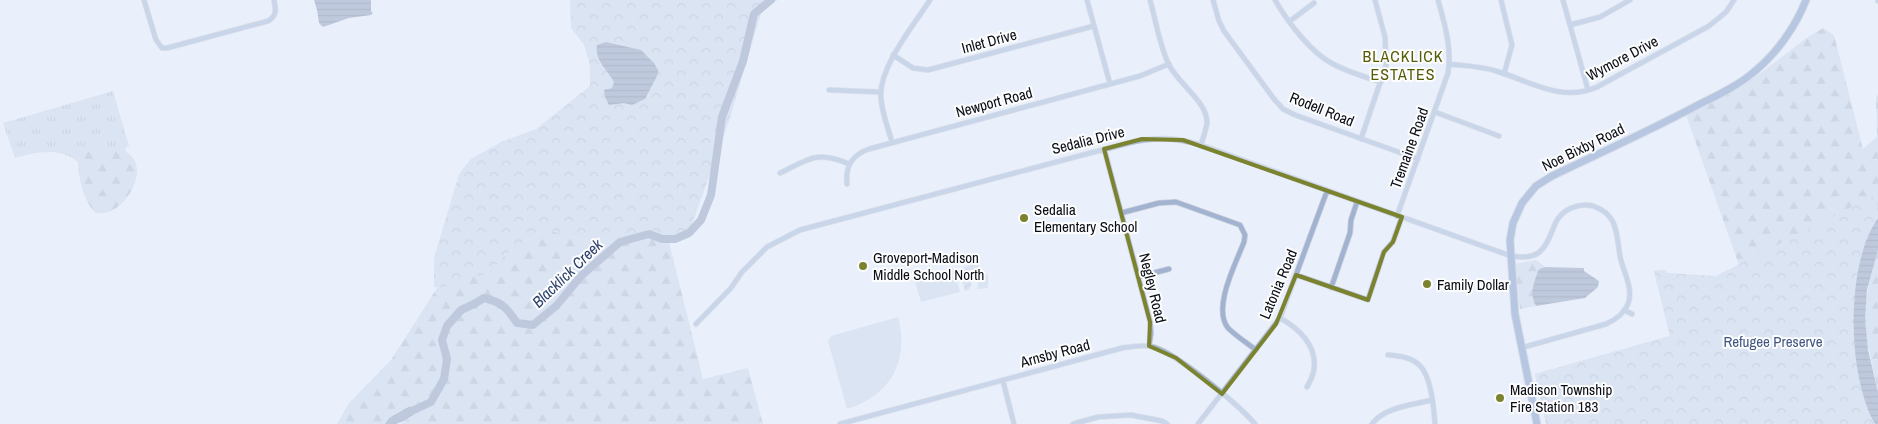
<svg xmlns="http://www.w3.org/2000/svg" width="1878" height="424" font-family="'Archivo Narrow',sans-serif">
<style>
.grass{fill:url(#grass-tufts)}
.forest{fill:url(#forest-firs)}
.park{fill:url(#park-crowns)}
.pitch{fill:#c9d4e9}
.water{fill:url(#water-rules)}
.lines{fill:none;stroke-linecap:round;stroke-linejoin:round}
.river{stroke:#8a9ab8;stroke-width:8}
.street-casing{stroke:#c6ccd6;stroke-width:6}
.secondary-casing{stroke:#c6ccd6;stroke-width:9}
.street{stroke:#a2b3d2;stroke-width:4.5}
.secondary{stroke:#7d94c2;stroke-width:7}
.marked{fill:none;stroke:#7b832f;stroke-width:4;stroke-linejoin:round}
.poi-dot{fill:#7b832f;stroke:#fdfdfd;stroke-width:2}
.labels{text-anchor:middle;dominant-baseline:central;stroke-width:4;stroke-linejoin:round;paint-order:stroke}
.street-label{font-size:15px;fill:#080c15;stroke:#fdfdfd}
.poi-label{font-size:15px;fill:#080c15;stroke:#fdfdfd;text-anchor:start}
.park-label{font-size:15px;fill:#415783;stroke:#fdfdfd}
.neighbourhood-label{font-size:16px;letter-spacing:1px;fill:#555c05;stroke:#fdfdfd}
.water-label{font-size:16px;font-style:italic;fill:#2d426c;stroke:#fdfdfd}
</style>
<defs>
<pattern id="grass-tufts" width="24" height="20" patternUnits="userSpaceOnUse" patternTransform="scale(1.25)"><rect width="24" height="20" fill="#c9d4e9"/><path d="M3 7l-1-3M5 7V3M7 7l1-3M15 17l-1-3M17 17v-4M19 17l1-3" fill="none" stroke="#abb5c7"/></pattern>
<pattern id="forest-firs" width="22" height="20" patternUnits="userSpaceOnUse" patternTransform="scale(1.25)"><rect width="22" height="20" fill="#c9d4e9"/><path d="M5 1l3.5 6h-7zM16 11l3.5 6h-7z" fill="#abb5c7"/></pattern>
<pattern id="park-crowns" width="20" height="18" patternUnits="userSpaceOnUse" patternTransform="scale(1.25)"><rect width="20" height="18" fill="#c9d4e9"/><path d="M2 6a3 3 0 1 1 6 0M12 15a3 3 0 1 1 6 0" fill="none" stroke="#abb5c7"/></pattern>
<pattern id="water-rules" width="6" height="5" patternUnits="userSpaceOnUse" patternTransform="scale(1.25)"><rect width="6" height="5" fill="#8a9ab8"/><path d="M0 2.5h6" fill="none" stroke="#6f7c94"/></pattern>
</defs>
<rect width="100%" height="100%" fill="#eaf0fb"/>
<path class="grass" d="M 113,91 L 129,146 L 125,148 L 127,153 L 121,150 L 87,150 L 78,157 L 78,162 C 60,147 35,152 15,158 L 3,123 Z"/>
<path class="forest" d="M 1823,28 L 1834,35 L 1863,149 L 1877,137 L 1876,97 L 1878,95 L 1878,218 L 1546,424 L 1535,374 L 1670,336 L 1654,271 L 1665,270 L 1667,273 L 1716,277 L 1739,265 L 1686,115 L 1762,72 L 1808,37 Z
M 87,150 L 121,150 C 152,160 132,202 111,211 C 107,213 101,213 96,213 C 84,204 75,168 79,154 Z
M 545,229 L 594,243 L 689,233 L 688,236 L 669,242 L 703,379 L 748,368 L 763,424 L 400,424 L 410,418 L 416,412 L 410,406 L 389,418 L 385,424 L 337,424 L 349,403 L 391,360 L 437,288 L 444,288 L 451,283 L 493,269 L 505,255 Z
M 1878,250 L 1878,392 C 1874,367 1865,344 1865,319 C 1865,295 1872,272 1878,250 Z
M 1536,260 L 1545,267 L 1539,269 L 1533,300 L 1536,306 L 1520,309 L 1515,264 Z"/>
<path class="park" d="M 570,0 L 778,0 L 762,10 L 730,118 L 689,233 L 594,243 L 545,229 L 505,255 L 493,269 L 485,274 L 451,283 L 444,288 L 434,287 L 434,258 L 459,174 L 471,159 L 501,142 L 536,129 L 590,86 L 590,65 L 584,45 L 571,28 Z
M 1875,195 L 1878,208 L 1878,236 L 1855,308 L 1878,424 L 1546,424 L 1535,374 L 1670,336 L 1654,271 L 1665,270 L 1667,273 L 1716,276 Z
M 978,263 L 979,267 L 969,290 L 965,291 L 959,269 Z
M 982,273 L 988,275 L 988,288 L 977,289 L 978,282 Z"/>
<path class="pitch" d="M 953,268 L 960,292 L 921,302 L 914,279 Z
M 898,317 C 910,361 890,396 847,409 L 828,341 L 831,336 Z"/>
<path class="water" d="M 314,0 L 371,0 L 371,11 L 373,13 L 371,15 L 349,18 L 323,27 L 319,23 L 317,10 Z
M 606,42 L 641,50 L 654,63 L 658,70 L 658,74 L 645,99 L 632,105 L 624,103 L 609,105 L 605,97 L 604,90 L 612,88 L 614,82 C 608,70 594,60 597,45 Z
M 1878,218 L 1878,250 L 1867,290 L 1865,319 L 1868,350 L 1878,392 L 1878,424 L 1875,424 C 1847,375 1845,265 1878,218 Z
M 1545,267 L 1584,268 L 1584,271 L 1599,281 L 1598,287 L 1585,298 L 1536,306 C 1529,295 1534,281 1539,269 Z
M 410,406 L 416,412 C 406,422 399,424 385,424 L 389,418 Z"/>
<g class="lines">
<path class="river" d="M 390,424 L 401,416 L 431,402 L 444,379 L 447,359 L 442,340 L 447,326 L 461,310 L 474,304 L 484,298 C 502,302 507,308 517,323 L 533,325 L 556,306 L 582,275 L 620,242 L 649,234 L 662,239 L 675,239 L 689,233 L 701,220 L 711,195 L 722,117 L 743,61 L 754,14 L 771,0"/>
<g class="street-casing">
<path id="street" d="M 144,0 L 156,40 L 162,48 L 167,48 L 268,21 C 277,16 276,9 274,0
M 1087,0 L 1110,84
M 1150,0 C 1156,21 1159,43 1168,63 C 1177,83 1208,102 1207,123 C 1206,130 1203,138 1201,145
M 1213,0 L 1219,21 L 1224,31 L 1274,99 L 1283,109 L 1295,115 L 1418,159
M 1275,0 C 1287,21 1311,53 1333,64 C 1348,72 1365,77 1381,82
M 1501,0 L 1512,45 L 1504,74
M 1563,0 L 1588,90
M 1878,0 L 1878,1
M 1290,21 L 1314,3
M 1570,25 L 1600,17 L 1630,0
M 893,55 L 913,68 L 928,70 L 1094,26
M 1449,64 C 1465,66 1481,66 1496,71 C 1530,81 1561,103 1597,87 L 1709,26 L 1726,12 L 1734,0
M 829,90 L 880,92
M 1435,112 L 1499,136
M 1361,139 L 1386,65 L 1385,37 L 1375,0
M 892,142 C 888,128 882,113 881,98 C 878,68 914,25 930,0
M 1104,149 L 1150,322 L 1151,333 L 1149,346
M 780,173 C 809,159 817,150 849,164
M 847,184 C 845,166 852,155 869,149 L 1140,76 L 1169,64
M 1121,213 L 1159,203 L 1176,202 L 1240,225 L 1245,235 L 1244,242 C 1236,263 1212,308 1228,328 C 1236,336 1247,343 1256,350
M 1397,216 L 1448,73 C 1452,48 1445,25 1438,0
M 1296,275 L 1368,300 L 1384,252 L 1393,242 L 1402,217
M 1138,277 L 1169,269
M 1331,288 L 1350,233 L 1351,220 L 1357,202
M 1624,310 L 1632,314
M 1280,318 C 1298,328 1317,345 1314,368 C 1314,375 1310,381 1307,387
M 696,324 L 731,288 L 742,272 L 767,247 L 800,230 L 1128,143 C 1154,137 1175,137 1201,145 L 1511,256 C 1542,261 1545,248 1555,224 C 1561,210 1578,202 1593,206 C 1602,209 1609,214 1613,222 C 1618,233 1618,245 1620,256 C 1623,272 1634,288 1628,304 C 1624,314 1615,320 1606,324 L 1521,348
M 1388,355 C 1399,356 1413,357 1421,367 C 1431,378 1434,409 1435,424
M 1003,381 L 1014,424
M 840,424 L 1122,348 C 1132,347 1143,344 1153,347 C 1176,353 1239,405 1255,424
M 1073,424 L 1098,417 L 1131,415 L 1162,421 L 1167,424
M 1198,424 L 1280,318 L 1327,191
M 1372,424 C 1384,407 1413,405 1432,400"/>
</g>
<g class="secondary-casing">
<path id="secondary" d="M 1537,424 L 1515,314 L 1510,240 L 1513,223 L 1522,203 L 1536,186 L 1552,176 C 1600,153 1649,131 1696,106 C 1716,96 1738,86 1755,71 C 1777,53 1796,26 1806,0"/>
</g>
<use href="#street" class="street"/>
<use href="#secondary" class="secondary"/>
</g>
<path d="M0 0H1878V424H0ZM 1142,139 L 1183,140 L 1402,217 L 1393,242 L 1384,252 L 1368,300 L 1296,275 L 1276,324 L 1222,394 L 1176,358 L 1149,346 L 1150,322 L 1104,149 Z" fill="#eaf0fb" fill-opacity=".55" fill-rule="evenodd"/>
<path class="marked" d="M 1142,139 L 1183,140 L 1402,217 L 1393,242 L 1384,252 L 1368,300 L 1296,275 L 1276,324 L 1222,394 L 1176,358 L 1149,346 L 1150,322 L 1104,149 Z"/>
<g class="poi-dot">
<circle cx="1024" cy="218" r="5"/>
<circle cx="863" cy="266" r="5"/>
<circle cx="1427" cy="284" r="5"/>
<circle cx="1500" cy="398" r="5"/>
</g>
<g class="labels">
<g class="street-label">
<text transform="translate(989 41) rotate(-15)">Inlet Drive</text>
<text transform="translate(1622 58) rotate(-28)">Wymore Drive</text>
<text transform="translate(994 102) rotate(-15)">Newport Road</text>
<text transform="translate(1322 109) rotate(22)">Rodell Road</text>
<text transform="translate(1088 140) rotate(-14)">Sedalia Drive</text>
<text transform="translate(1583 147) rotate(-26)">Noe Bixby Road</text>
<text transform="translate(1409 148) rotate(-70)">Tremaine Road</text>
<text transform="translate(1278 284) rotate(-67)">Latonia Road</text>
<text transform="translate(1153 288) rotate(76)">Negley Road</text>
<text transform="translate(1055 353) rotate(-15)">Arnsby Road</text>
</g>
<g class="poi-label">
<text x="1034" y="209">Sedalia<tspan x="1034" dy="17">Elementary School</tspan></text>
<text x="873" y="257">Groveport-Madison<tspan x="873" dy="17">Middle School North</tspan></text>
<text x="1437" y="284">Family Dollar</text>
<text x="1510" y="389">Madison Township<tspan x="1510" dy="17">Fire Station 183</tspan></text>
</g>
<g class="park-label">
<text x="1773" y="341">Refugee Preserve</text>
</g>
<g class="neighbourhood-label">
<text x="1403" y="56">BLACKLICK<tspan x="1403" dy="18">ESTATES</tspan></text>
</g>
<g class="water-label">
<text transform="translate(567 273) rotate(-44)">Blacklick Creek</text>
</g>
</g>
</svg>
